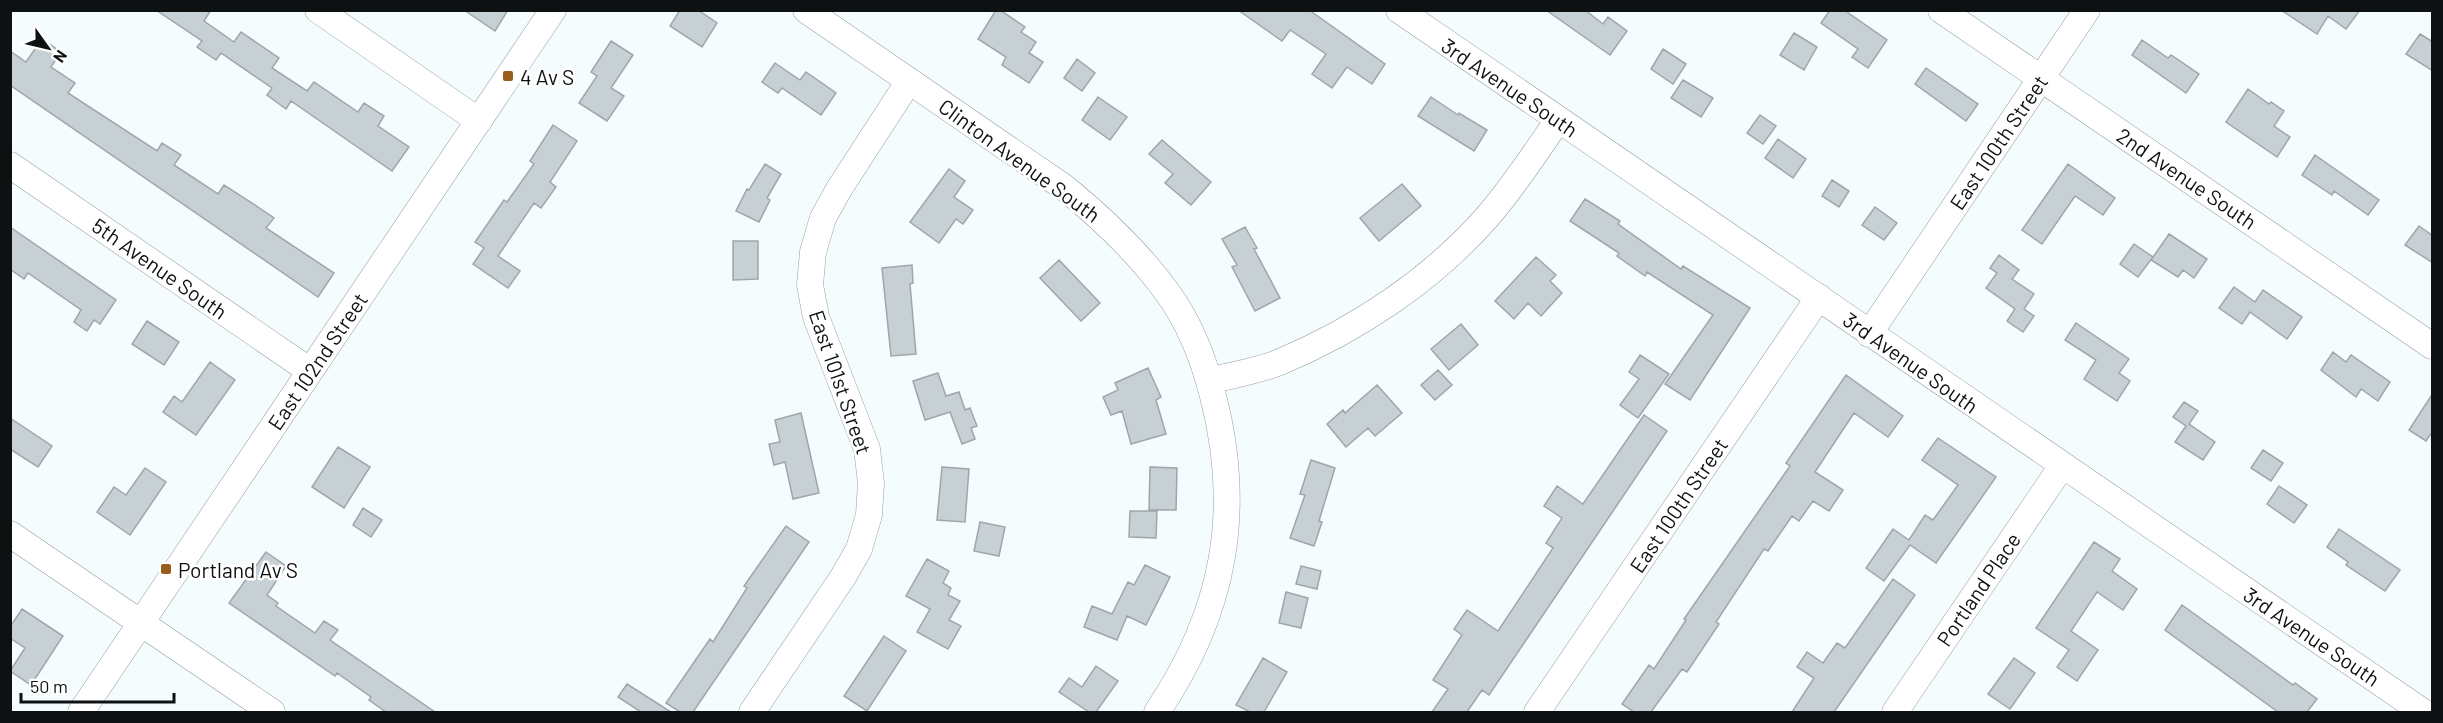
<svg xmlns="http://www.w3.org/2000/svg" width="2443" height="723" font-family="Barlow,sans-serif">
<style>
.building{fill:#c7d1d5;stroke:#9da7ab;stroke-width:1.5}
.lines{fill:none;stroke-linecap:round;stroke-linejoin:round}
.minor-casing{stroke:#959ea2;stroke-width:27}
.minor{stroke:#fff;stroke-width:26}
.poi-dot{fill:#975d1c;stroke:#fff;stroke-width:2}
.labels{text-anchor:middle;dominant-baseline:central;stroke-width:5;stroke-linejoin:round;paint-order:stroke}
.poi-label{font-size:21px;fill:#0d1112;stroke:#fff;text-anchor:start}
.street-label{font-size:21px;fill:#0d1112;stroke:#fff}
</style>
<rect width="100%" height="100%" fill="#f5fcfe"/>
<path class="building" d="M 156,10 L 211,10 L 204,21 L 234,42 L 241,32 L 279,58 L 272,68 L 307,91 L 314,82 L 358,112 L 364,103 L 384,116 L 378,126 L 409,147 L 392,171 L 291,101 L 286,109 L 267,95 L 272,88 L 221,53 L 216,60 L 197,47 L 202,41 Z
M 464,10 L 508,10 L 495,31 Z
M 680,10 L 698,10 L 717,23 L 702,47 L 670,26 Z
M 996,10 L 1000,10 L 1025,27 L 1021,32 L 1036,42 L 1029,53 L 1043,62 L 1029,83 L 1002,65 L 1006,57 L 978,39 Z
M 1238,10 L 1309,10 L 1385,64 L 1372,84 L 1347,67 L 1332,88 L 1312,74 L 1326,54 L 1290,30 L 1282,41 Z
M 1546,10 L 1585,10 L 1603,24 L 1608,17 L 1627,31 L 1610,55 Z
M 1830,10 L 1844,10 L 1887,40 L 1868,68 L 1852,57 L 1858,49 L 1821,23 Z
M 2281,10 L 2360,10 L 2346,29 L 2328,16 L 2317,34 Z
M 1794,33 L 1817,47 L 1804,70 L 1780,55 Z
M 2420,34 L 2433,42 L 2433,71 L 2406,54 Z
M 42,39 L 61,52 L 51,67 L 75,83 L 68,93 L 157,151 L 162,143 L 181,155 L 174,165 L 218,194 L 224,185 L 258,207 L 274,218 L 266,228 L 334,273 L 318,297 L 10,85 L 10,51 L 26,62 Z
M 2142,40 L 2168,58 L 2171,55 L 2199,74 L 2186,93 L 2132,55 Z
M 611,41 L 633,55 L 611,88 L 624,96 L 607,121 L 579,103 L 597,76 L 591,72 Z
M 1663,49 L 1686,64 L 1673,84 L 1651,69 Z
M 1077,59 L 1095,73 L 1082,91 L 1064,78 Z
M 775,63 L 800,80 L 806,72 L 836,93 L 821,115 L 782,88 L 778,93 L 762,82 Z
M 1926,68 L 1978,104 L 1966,121 L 1915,84 Z
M 1683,80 L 1713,98 L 1701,117 L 1671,98 Z
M 2248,89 L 2269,104 L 2271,102 L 2284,111 L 2274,126 L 2290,137 L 2277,157 L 2226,122 Z
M 1098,97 L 1127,117 L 1110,140 L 1082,120 Z
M 1431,97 L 1458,115 L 1459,113 L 1487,130 L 1474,151 L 1418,116 Z
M 1760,115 L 1776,126 L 1763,144 L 1747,133 Z
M 553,125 L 577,141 L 550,182 L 556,187 L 541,208 L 534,203 L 498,256 L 520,271 L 508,288 L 473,264 L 484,248 L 475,242 L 504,200 L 507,202 L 534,164 L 530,161 Z
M 1778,139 L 1806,159 L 1793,178 L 1765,158 Z
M 1162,140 L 1211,182 L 1191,205 L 1165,183 L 1173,174 L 1149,154 Z
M 2315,155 L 2379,200 L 2368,215 L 2334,191 L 2332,195 L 2302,175 Z
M 765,164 L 781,174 L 767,198 L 770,200 L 759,222 L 736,211 L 747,189 L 749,190 Z
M 2068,164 L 2115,198 L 2103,215 L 2075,196 L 2042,244 L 2022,230 Z
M 949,169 L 965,181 L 954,197 L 973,210 L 963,224 L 956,219 L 939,243 L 910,222 Z
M 1832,180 L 1849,191 L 1839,207 L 1822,196 Z
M 1402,184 L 1421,206 L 1379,241 L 1360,218 Z
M 1585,199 L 1620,221 L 1618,224 L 1681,269 L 1683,266 L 1750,308 L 1690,400 L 1665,384 L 1713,315 L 1647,272 L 1645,276 L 1617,256 L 1619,253 L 1570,221 Z
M 1875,207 L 1897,223 L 1884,240 L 1862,225 Z
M 2419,226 L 2433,236 L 2433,263 L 2405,245 Z
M 10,227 L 116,300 L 100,324 L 94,320 L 87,331 L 74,322 L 81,310 L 28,273 L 24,279 L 10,269 Z
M 1245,227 L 1257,248 L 1254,249 L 1280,298 L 1255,311 L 1232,267 L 1237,265 L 1222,239 Z
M 2169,234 L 2207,259 L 2194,278 L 2183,270 L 2178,277 L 2151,260 Z
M 733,241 L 758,241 L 758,279 L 733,280 Z
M 2134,244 L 2153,257 L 2138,277 L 2120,264 Z
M 1999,255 L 2019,270 L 2012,279 L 2034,294 L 2024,309 L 2034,316 L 2023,332 L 2007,321 L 2015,309 L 1986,288 L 1997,273 L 1990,268 Z
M 1536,257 L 1556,275 L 1550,281 L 1562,293 L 1541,316 L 1528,303 L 1514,319 L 1495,301 Z
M 1059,260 L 1100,303 L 1081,321 L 1040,278 Z
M 912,265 L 913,283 L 910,284 L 916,354 L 891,356 L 882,268 Z
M 2234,287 L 2255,302 L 2263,290 L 2302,317 L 2287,339 L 2250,312 L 2242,324 L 2219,308 Z
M 147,321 L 179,342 L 164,365 L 132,344 Z
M 2076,323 L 2129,359 L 2119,373 L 2130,381 L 2117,401 L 2084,379 L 2096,360 L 2065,340 Z
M 1461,324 L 1478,345 L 1449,370 L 1431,349 Z
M 2333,352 L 2346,362 L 2351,355 L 2390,382 L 2378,401 L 2361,389 L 2356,397 L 2321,370 Z
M 1640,355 L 1669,374 L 1638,418 L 1620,405 L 1639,379 L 1629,372 Z
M 210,362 L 235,380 L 196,435 L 163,412 L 174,396 L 182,402 Z
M 1148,368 L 1161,397 L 1156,400 L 1166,434 L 1131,444 L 1122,411 L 1111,415 L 1103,397 L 1118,390 L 1115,383 Z
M 1438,370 L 1452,385 L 1435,400 L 1421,385 Z
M 938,373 L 946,396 L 959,392 L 965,410 L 970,408 L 977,426 L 971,428 L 975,439 L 962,444 L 950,412 L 925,420 L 913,381 Z
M 1846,375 L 1903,416 L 1888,437 L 1854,413 L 1815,472 L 1843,490 L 1829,511 L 1813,501 L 1799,521 L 1792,516 L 1768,551 L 1764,549 L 1716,622 L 1719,624 L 1687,672 L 1682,669 L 1651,712 L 1634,712 L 1622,704 L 1649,665 L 1654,669 L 1686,620 L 1684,619 L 1790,466 L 1786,463 Z
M 1377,385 L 1402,413 L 1375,436 L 1368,428 L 1346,447 L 1327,424 L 1343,410 L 1345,413 Z
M 2433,393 L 2433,431 L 2426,441 L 2409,430 Z
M 2184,402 L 2198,411 L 2189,424 L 2215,442 L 2203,460 L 2175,442 L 2186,426 L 2173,417 Z
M 801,413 L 819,493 L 793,499 L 785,462 L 774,465 L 769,444 L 780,442 L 775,420 Z
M 1644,415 L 1667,431 L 1489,695 L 1482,690 L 1467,712 L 1432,712 L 1448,689 L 1433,680 L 1462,635 L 1454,629 L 1467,610 L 1498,631 L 1553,548 L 1546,543 L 1562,518 L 1544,506 L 1557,486 L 1583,504 Z
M 10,418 L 52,446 L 38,467 L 10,449 Z
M 1938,438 L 1996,477 L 1936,563 L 1910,545 L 1884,581 L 1866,568 L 1893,529 L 1909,540 L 1925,515 L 1933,520 L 1958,485 L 1922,460 Z
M 338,447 L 370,467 L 344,508 L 312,487 Z
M 2263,450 L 2283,463 L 2271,481 L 2251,468 Z
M 1311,460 L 1335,468 L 1319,521 L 1322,522 L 1314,546 L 1290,538 L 1305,495 L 1300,494 Z
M 942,467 L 969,469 L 965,522 L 937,520 Z
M 1150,467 L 1177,468 L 1176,510 L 1149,510 Z
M 145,468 L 166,482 L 130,535 L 97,512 L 114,487 L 126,495 Z
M 2279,486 L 2307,505 L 2294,523 L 2267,504 Z
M 363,508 L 382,520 L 371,537 L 353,525 Z
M 1130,511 L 1157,511 L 1156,538 L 1129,537 Z
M 980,522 L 1005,527 L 999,556 L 974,551 Z
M 786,526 L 809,542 L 693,712 L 680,712 L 666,703 L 710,639 L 713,642 L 747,588 L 744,586 Z
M 2339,529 L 2400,570 L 2385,591 L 2346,565 L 2348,562 L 2327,547 Z
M 2094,542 L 2120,559 L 2112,571 L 2137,589 L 2123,610 L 2097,592 L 2071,631 L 2098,650 L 2077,681 L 2057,667 L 2069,650 L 2036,628 Z
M 266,552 L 286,566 L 267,595 L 278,603 L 276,606 L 315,633 L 324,621 L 338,630 L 330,640 L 435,712 L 386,712 L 369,700 L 371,697 L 337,673 L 335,676 L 229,603 Z
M 927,559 L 949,571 L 943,583 L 951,588 L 948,595 L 960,601 L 949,620 L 961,626 L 948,649 L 917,632 L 930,609 L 906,596 Z
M 1145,565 L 1170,577 L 1146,625 L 1127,616 L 1117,640 L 1084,627 L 1092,606 L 1112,614 L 1128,582 L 1134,585 Z
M 1301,566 L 1321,571 L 1317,589 L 1296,584 Z
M 1893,579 L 1915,595 L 1834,712 L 1792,712 L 1814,678 L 1797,667 L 1807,652 L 1823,663 L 1837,643 L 1845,648 Z
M 1286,592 L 1308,598 L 1301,628 L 1279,623 Z
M 2182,605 L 2293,685 L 2295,683 L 2317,699 L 2307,712 L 2278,712 L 2165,630 Z
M 22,609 L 63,636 L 31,685 L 10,671 L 25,648 L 10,638 L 10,627 Z
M 884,636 L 906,651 L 867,711 L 844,696 Z
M 1263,658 L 1287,672 L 1264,712 L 1250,712 L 1236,705 Z
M 2014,658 L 2035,673 L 2010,709 L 1988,694 Z
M 1096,666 L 1118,681 L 1096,712 L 1089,712 L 1059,692 L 1069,678 L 1082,687 Z
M 627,684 L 671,712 L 641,712 L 618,697 Z"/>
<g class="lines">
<g class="minor-casing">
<path id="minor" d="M 318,10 L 479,121
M 806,10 L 1065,188 C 1103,219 1138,252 1167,292 C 1189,322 1204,360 1213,396 C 1243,512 1224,613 1157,712
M 1399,10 L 2423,712
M 1941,10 L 2432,346
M 10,165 L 310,371
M 1869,334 L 2087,10
M 1209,381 C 1232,375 1258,371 1280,362 C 1358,329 1432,280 1488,216 C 1514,186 1536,152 1558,120
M 10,534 L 272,712
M 81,712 L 553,10
M 752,712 L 843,577 L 859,549 L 869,515 L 871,483 L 867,449 L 816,317 L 810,285 L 813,252 L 823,218 L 839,189 L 909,81
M 1537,712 L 1819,297
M 1895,712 L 2062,466"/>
</g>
<use href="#minor" class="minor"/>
</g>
<g class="poi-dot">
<rect x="502" y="70" width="12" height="12" rx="3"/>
<rect x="160" y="563" width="12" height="12" rx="3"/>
</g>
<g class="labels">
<g class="poi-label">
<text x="520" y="76">4 Av S</text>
<text x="178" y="569">Portland Av S</text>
</g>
<g class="street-label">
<text transform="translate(1510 87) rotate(34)">3rd Avenue South</text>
<text transform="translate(1998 142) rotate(-56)">East 100th Street</text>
<text transform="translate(1020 160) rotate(36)">Clinton Avenue South</text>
<text transform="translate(2187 178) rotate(34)">2nd Avenue South</text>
<text transform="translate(160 268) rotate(35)">5th Avenue South</text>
<text transform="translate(317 361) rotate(-56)">East 102nd Street</text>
<text transform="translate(1911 362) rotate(35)">3rd Avenue South</text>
<text transform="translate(841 382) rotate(71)">East 101st Street</text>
<text transform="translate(1678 505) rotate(-56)">East 100th Street</text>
<text transform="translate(1978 589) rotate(-56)">Portland Place</text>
<text transform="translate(2312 636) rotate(34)">3rd Avenue South</text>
</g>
</g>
<rect width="2443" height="723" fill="none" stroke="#0d1112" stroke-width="24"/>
<g transform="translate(48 48) rotate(124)" stroke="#ffffff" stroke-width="4.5" paint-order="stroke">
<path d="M0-4.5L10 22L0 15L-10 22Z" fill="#0d1112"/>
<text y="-9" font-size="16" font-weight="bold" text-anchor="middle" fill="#0d1112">N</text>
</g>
<path d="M21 693v9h153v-9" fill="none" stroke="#0d1112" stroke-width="3"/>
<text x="30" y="693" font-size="18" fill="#0d1112" stroke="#ffffff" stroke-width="4.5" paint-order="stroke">50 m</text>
</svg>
